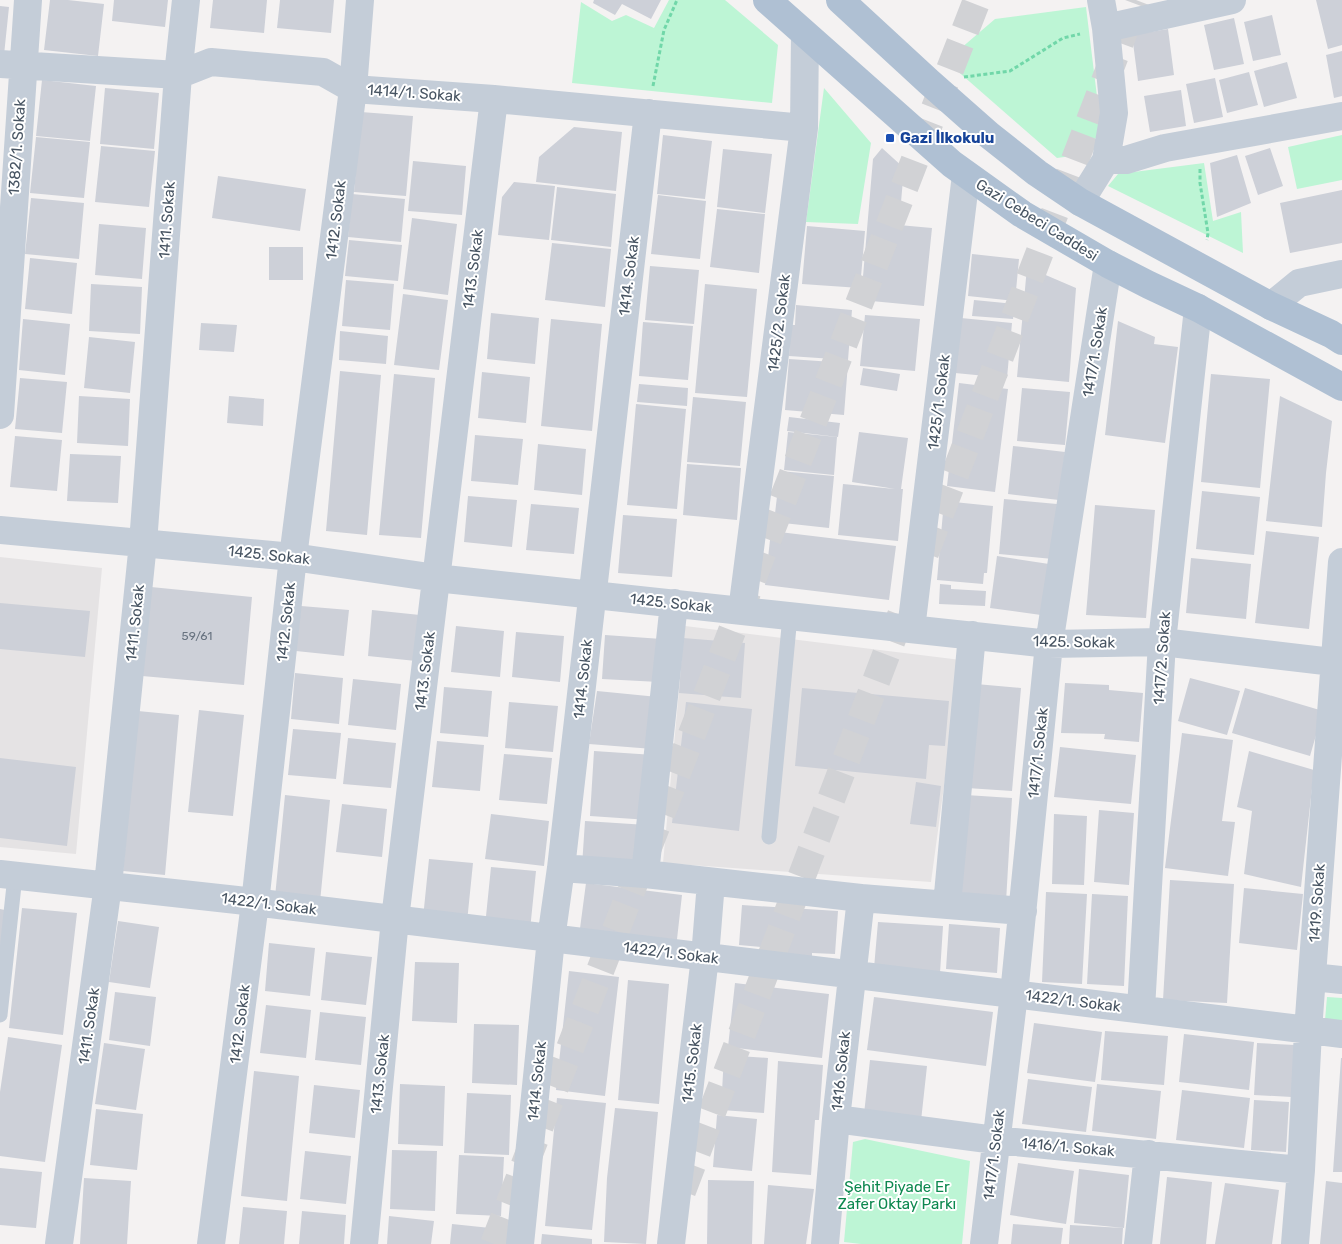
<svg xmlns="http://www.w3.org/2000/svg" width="1342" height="1244" font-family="Rubik,sans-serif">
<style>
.education{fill:#e5e3e4}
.green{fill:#bdf5d5}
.building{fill:#cdd0d8}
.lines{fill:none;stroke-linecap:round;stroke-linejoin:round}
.highway-tunnel{stroke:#d1d2d5;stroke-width:28;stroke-dasharray:28 14;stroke-linecap:butt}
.path{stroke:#71d7a9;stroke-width:3;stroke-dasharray:4 2.5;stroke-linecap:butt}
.lane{stroke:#c4cdd8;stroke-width:15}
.street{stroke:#c4cdd8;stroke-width:28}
.primary{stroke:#afc0d3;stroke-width:28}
.transit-dot{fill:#1a4fb4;stroke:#fff;stroke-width:2}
.labels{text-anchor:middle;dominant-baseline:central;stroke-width:4;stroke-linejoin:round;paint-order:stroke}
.number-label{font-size:12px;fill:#687380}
.street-label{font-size:15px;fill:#475462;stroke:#fff}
.transit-label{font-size:15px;font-weight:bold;fill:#164399;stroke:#fff;text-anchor:start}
.park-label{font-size:15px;fill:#0d884f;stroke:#fff}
</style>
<rect width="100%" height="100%" fill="#f4f2f2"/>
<path class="education" d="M 0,557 L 102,568 L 76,854 L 0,847 Z
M 685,626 L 961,660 L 931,882 L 663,863 Z"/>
<path class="green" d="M 669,0 L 725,0 L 778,45 L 772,103 L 572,83 L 581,2 L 612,21 L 626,15 L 654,28 Z
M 1086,7 L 1101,129 L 1086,154 L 1057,158 L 946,61 L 995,19 Z
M 824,88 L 871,143 L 858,224 L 806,222 Z
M 1342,135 L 1342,180 L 1297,189 L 1288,147 Z
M 1204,163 L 1213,221 L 1241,212 L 1243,253 L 1108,186 L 1118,174 Z
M 1327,997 L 1342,998 L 1342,1022 L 1325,1020 Z
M 865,1139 L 970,1161 L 962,1244 L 861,1244 L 844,1242 L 853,1142 Z"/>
<path class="building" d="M 50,0 L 68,0 L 104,4 L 98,56 L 44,50 Z
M 114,0 L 168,0 L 165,27 L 112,21 Z
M 213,0 L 267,0 L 264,33 L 210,28 Z
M 280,0 L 334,0 L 331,33 L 277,28 Z
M 594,0 L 661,0 L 651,19 L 622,4 L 615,15 L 593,3 Z
M 1316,0 L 1342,0 L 1342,45 L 1328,49 Z
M 0,6 L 9,7 L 4,55 L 0,54 Z
M 1272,15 L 1281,55 L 1253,61 L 1244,22 Z
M 1234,18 L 1244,64 L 1214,70 L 1204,25 Z
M 1168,29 L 1174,75 L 1138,81 L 1132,35 Z
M 1342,51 L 1342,96 L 1334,98 L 1326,55 Z
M 1287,62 L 1297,98 L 1264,107 L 1254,71 Z
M 1249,72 L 1258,105 L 1227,113 L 1219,80 Z
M 1215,78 L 1223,117 L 1194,123 L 1186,84 Z
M 42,80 L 96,86 L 90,141 L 36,136 Z
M 105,88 L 159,93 L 154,149 L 100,144 Z
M 1181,90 L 1186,126 L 1150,132 L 1144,96 Z
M 361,112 L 413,116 L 406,196 L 354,192 Z
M 574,127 L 622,132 L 616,191 L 536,182 L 539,157 Z
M 663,135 L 712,141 L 705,199 L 657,194 Z
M 36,137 L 90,142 L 84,198 L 30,193 Z
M 101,146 L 155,151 L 149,207 L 95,202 Z
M 882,148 L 904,168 L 899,225 L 932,228 L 924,306 L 861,300 L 873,159 Z
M 1270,148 L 1283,186 L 1258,195 L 1245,156 Z
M 723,149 L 772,154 L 765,213 L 717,207 Z
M 1237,155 L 1251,203 L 1217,217 L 1210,163 Z
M 413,161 L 466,166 L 462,215 L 408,211 Z
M 218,176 L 306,189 L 300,231 L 212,218 Z
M 514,182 L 555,186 L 549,240 L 498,235 L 502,197 Z
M 557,187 L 616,194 L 611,247 L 551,240 Z
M 1342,190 L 1342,243 L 1290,253 L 1280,203 Z
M 352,194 L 405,199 L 401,242 L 348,237 Z
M 658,195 L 706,201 L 700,259 L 651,254 Z
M 31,198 L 84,203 L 79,259 L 25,254 Z
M 717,209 L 765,214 L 759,273 L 710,267 Z
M 412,218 L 457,224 L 448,295 L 403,289 Z
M 99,224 L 146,228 L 142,279 L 95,275 Z
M 807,226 L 865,231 L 860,288 L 802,284 Z
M 349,240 L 402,245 L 398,281 L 345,276 Z
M 552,243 L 611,249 L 605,307 L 545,300 Z
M 269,247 L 303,247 L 303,280 L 269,280 Z
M 972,254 L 1019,259 L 1015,301 L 968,296 Z
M 30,258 L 77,263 L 72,314 L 25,309 Z
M 650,266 L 699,270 L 694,324 L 645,320 Z
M 1027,267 L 1076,288 L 1069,382 L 1017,377 Z
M 346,280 L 394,284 L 390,330 L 342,326 Z
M 91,284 L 142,287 L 140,334 L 89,331 Z
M 705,284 L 757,289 L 747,397 L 695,393 Z
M 403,294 L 448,300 L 439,370 L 394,365 Z
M 974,300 L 1015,304 L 1013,319 L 972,316 Z
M 796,305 L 852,310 L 848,360 L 789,356 L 791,325 L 795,325 Z
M 491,313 L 539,318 L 535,364 L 487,359 Z
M 865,315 L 920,319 L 915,371 L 860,366 Z
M 961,318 L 1012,323 L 1007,378 L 955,373 Z
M 23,319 L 70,324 L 65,375 L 19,370 Z
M 551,319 L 602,324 L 592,431 L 541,426 Z
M 1118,321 L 1155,337 L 1154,344 L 1178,347 L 1165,443 L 1105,435 Z
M 643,322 L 693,326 L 688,380 L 639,376 Z
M 201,323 L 237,325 L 234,352 L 199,350 Z
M 340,331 L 388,336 L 386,364 L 339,360 Z
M 89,337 L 135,342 L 130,393 L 84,388 Z
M 789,359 L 848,363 L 844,415 L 785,410 Z
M 863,368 L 900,374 L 897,391 L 860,385 Z
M 340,371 L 381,375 L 367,535 L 326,531 Z
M 482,372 L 530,377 L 526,423 L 478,418 Z
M 394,374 L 435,378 L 421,538 L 379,535 Z
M 1211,374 L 1270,379 L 1260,488 L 1201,482 Z
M 20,378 L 67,382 L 62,433 L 15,429 Z
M 959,383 L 1008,389 L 995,492 L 947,486 Z
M 639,384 L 688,388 L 687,406 L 637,402 Z
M 1022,388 L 1070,392 L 1065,445 L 1017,441 Z
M 79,396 L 130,399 L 128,446 L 77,443 Z
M 229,396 L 264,399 L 263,426 L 227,423 Z
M 1280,396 L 1332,421 L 1326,473 L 1322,527 L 1266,521 Z
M 693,397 L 746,402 L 740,466 L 687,462 Z
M 636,404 L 686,409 L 677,509 L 627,505 Z
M 789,417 L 840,423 L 838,437 L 787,431 Z
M 788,432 L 837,437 L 834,475 L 784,470 Z
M 859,432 L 908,438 L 901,489 L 903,489 L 898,541 L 838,535 L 843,484 L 895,489 L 852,482 Z
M 475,435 L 523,439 L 518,485 L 471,481 Z
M 15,436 L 62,440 L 57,491 L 10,487 Z
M 538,444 L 586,449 L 582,495 L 534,490 Z
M 1013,446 L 1065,452 L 1059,500 L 1008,494 Z
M 70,454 L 121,456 L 118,503 L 67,501 Z
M 687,464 L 741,468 L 737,520 L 683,515 Z
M 780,471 L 834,476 L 829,528 L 774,522 Z
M 1202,491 L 1260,497 L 1254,555 L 1196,549 Z
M 468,496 L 517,500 L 512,547 L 464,542 Z
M 1004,499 L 1057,504 L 1053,559 L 999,554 Z
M 944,501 L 993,506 L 987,573 L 984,573 L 983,584 L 937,580 Z
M 531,504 L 579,508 L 574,554 L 526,550 Z
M 1095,505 L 1155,510 L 1146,618 L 1086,615 Z
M 623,515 L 677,519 L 672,577 L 618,573 Z
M 771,531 L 896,546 L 889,600 L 765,585 Z
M 1266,531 L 1319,537 L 1309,629 L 1255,623 Z
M 997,556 L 1049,564 L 1041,615 L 990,608 Z
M 1191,558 L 1251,564 L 1246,619 L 1186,613 Z
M 940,584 L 951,585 L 951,589 L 986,591 L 985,606 L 939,604 Z
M 151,587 L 252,597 L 244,685 L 142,676 Z
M 0,603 L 90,611 L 85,657 L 0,649 Z
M 301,606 L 349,610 L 344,656 L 296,651 Z
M 372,610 L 420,615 L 416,661 L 368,656 Z
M 456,626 L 504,631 L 500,677 L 451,672 Z
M 516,632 L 564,636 L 560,682 L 512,677 Z
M 605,635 L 662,639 L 659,682 L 602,679 Z
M 683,638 L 745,643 L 741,698 L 679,693 Z
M 295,673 L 343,678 L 339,724 L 291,719 Z
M 1190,678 L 1240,691 L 1227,735 L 1178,721 Z
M 353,679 L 401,684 L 396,730 L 348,725 Z
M 1065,683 L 1109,685 L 1109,690 L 1143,693 L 1139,742 L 1104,739 L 1105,734 L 1061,733 Z
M 976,684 L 1021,688 L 1012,791 L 967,788 Z
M 444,687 L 492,691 L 488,737 L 440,733 Z
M 802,688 L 949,701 L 945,746 L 929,745 L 926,779 L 795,766 Z
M 1245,688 L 1323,711 L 1310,756 L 1232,733 Z
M 597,691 L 658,697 L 653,749 L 589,744 Z
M 509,702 L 558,706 L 553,752 L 505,748 Z
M 686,702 L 752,709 L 739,831 L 672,823 Z
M 199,710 L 244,715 L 233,816 L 188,812 Z
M 138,711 L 179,715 L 165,875 L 123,871 Z
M 293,729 L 341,733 L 336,779 L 288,775 Z
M 1182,733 L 1233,740 L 1222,821 L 1235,822 L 1228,876 L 1165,868 Z
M 348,738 L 396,743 L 391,788 L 343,784 Z
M 437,741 L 484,745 L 480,791 L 432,787 Z
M 1060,747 L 1136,755 L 1131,804 L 1054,797 Z
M 594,751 L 654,755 L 649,820 L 590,816 Z
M 1249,751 L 1314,770 L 1301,887 L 1244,874 L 1252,811 L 1237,807 Z
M 504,754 L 552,758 L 547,804 L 499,800 Z
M 0,758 L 76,767 L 67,846 L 0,838 Z
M 916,782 L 941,786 L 936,827 L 910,824 Z
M 285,795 L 330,800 L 320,902 L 275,897 Z
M 966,795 L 1012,798 L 1006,902 L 959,899 Z
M 342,804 L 387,809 L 382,857 L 336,852 Z
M 1099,810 L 1134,813 L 1129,885 L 1094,882 Z
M 491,814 L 549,821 L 544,866 L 485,859 Z
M 1054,814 L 1087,816 L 1084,885 L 1052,884 Z
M 585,821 L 647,825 L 644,870 L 582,866 Z
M 429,859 L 473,863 L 467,922 L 423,918 Z
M 491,867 L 536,871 L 530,930 L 485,926 Z
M 1170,880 L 1234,884 L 1227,1003 L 1163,1000 Z
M 586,883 L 682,895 L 676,948 L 579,936 Z
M 1244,888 L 1303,894 L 1297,950 L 1239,943 Z
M 1046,892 L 1087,894 L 1082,984 L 1042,982 Z
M 1092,894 L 1128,896 L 1124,986 L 1087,984 Z
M 742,905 L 838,911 L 835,954 L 812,953 L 812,962 L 770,959 L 771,948 L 739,945 Z
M 22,908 L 77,913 L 63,1035 L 9,1028 Z
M 0,909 L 5,910 L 0,950 Z
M 118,921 L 159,927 L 150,988 L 109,982 Z
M 878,922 L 943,926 L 940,973 L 874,968 Z
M 949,924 L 1000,928 L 997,973 L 946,969 Z
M 269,943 L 315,948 L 310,996 L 265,991 Z
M 326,952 L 372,957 L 366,1005 L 321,1000 Z
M 415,962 L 459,963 L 457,1023 L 412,1021 Z
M 569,971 L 619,977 L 605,1096 L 556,1090 Z
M 628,980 L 669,984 L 659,1104 L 618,1100 Z
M 735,983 L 829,994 L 822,1058 L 728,1047 Z
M 115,992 L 156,997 L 150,1046 L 109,1040 Z
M 874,997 L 993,1012 L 986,1066 L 867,1050 Z
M 266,1005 L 311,1010 L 306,1058 L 260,1053 Z
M 320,1012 L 366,1017 L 361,1065 L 315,1060 Z
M 1034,1023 L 1102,1032 L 1095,1082 L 1027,1073 Z
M 474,1024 L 519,1025 L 517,1085 L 472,1083 Z
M 1105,1031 L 1168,1036 L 1164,1085 L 1101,1080 Z
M 1184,1034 L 1254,1042 L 1249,1090 L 1179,1082 Z
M 8,1037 L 62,1045 L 45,1162 L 0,1156 L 0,1092 Z
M 104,1043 L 145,1049 L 136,1110 L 95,1104 Z
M 1257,1043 L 1295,1045 L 1292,1097 L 1254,1095 Z
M 724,1055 L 768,1058 L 764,1113 L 721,1110 Z
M 1341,1058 L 1342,1058 L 1342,1172 L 1333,1172 Z
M 870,1060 L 927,1066 L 921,1121 L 864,1114 Z
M 778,1061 L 823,1065 L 819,1120 L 815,1120 L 811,1175 L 772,1172 Z
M 254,1071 L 299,1076 L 287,1201 L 241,1196 Z
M 1028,1079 L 1092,1087 L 1086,1132 L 1022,1124 Z
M 400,1084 L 445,1086 L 443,1146 L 398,1144 Z
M 1097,1084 L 1161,1091 L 1156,1139 L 1092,1131 Z
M 314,1085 L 360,1090 L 355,1138 L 309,1133 Z
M 1182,1090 L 1250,1098 L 1244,1148 L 1176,1140 Z
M 467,1093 L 511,1095 L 509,1155 L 464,1153 Z
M 557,1098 L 606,1103 L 592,1230 L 545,1226 Z
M 1254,1100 L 1289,1102 L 1286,1152 L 1251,1150 Z
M 615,1108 L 658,1112 L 646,1244 L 604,1242 L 607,1178 Z
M 96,1109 L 143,1114 L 137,1170 L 90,1165 Z
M 717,1115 L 757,1119 L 752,1171 L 713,1167 Z
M 392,1150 L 437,1151 L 435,1211 L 390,1209 Z
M 305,1151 L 351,1156 L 346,1204 L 300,1199 Z
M 459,1155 L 504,1157 L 501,1216 L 456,1214 Z
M 1018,1163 L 1074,1171 L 1066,1224 L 1010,1215 Z
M 0,1168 L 42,1172 L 36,1228 L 0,1225 Z
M 1079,1169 L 1129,1175 L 1124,1228 L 1074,1223 Z
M 1167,1177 L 1212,1182 L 1206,1244 L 1160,1244 Z
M 84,1178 L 131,1181 L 127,1244 L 80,1244 Z
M 708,1180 L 754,1181 L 752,1244 L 707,1244 Z
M 1326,1181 L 1342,1183 L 1342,1244 L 1320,1244 Z
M 1225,1183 L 1279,1190 L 1272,1244 L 1215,1244 Z
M 768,1185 L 814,1189 L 806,1244 L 764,1244 Z
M 243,1207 L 287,1211 L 284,1244 L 239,1244 Z
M 302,1211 L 346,1215 L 344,1244 L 299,1244 Z
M 389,1216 L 434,1221 L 431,1244 L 387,1244 Z
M 452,1224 L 500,1229 L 498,1244 L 450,1244 Z
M 1013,1224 L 1063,1228 L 1061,1244 L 1011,1244 Z
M 1070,1225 L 1123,1228 L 1122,1244 L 1069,1244 Z
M 542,1234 L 592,1239 L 592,1244 L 541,1244 Z"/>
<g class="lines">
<path class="highway-tunnel" d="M 925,553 L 1136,0
M 682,1191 L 905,605
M 494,1244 L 977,0"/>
<path class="path" d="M 964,77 L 1010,71 L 1063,38 L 1080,34
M 653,86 L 664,30 L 677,0
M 1200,169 L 1200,183 L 1208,233 L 1207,240"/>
<path class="lane" d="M 769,837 L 790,616
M 0,1015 L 15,876"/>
<path class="street" d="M 1106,28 L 1232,0
M 0,64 L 178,75 L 211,62 L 323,72 L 353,89 L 494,99 L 804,128
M 1106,160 L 1126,160 L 1165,148 L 1342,116
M 1080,202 L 1106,160 L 1114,113 L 1106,28 L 1101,0
M 1271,306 L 1299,283 L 1342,274
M 0,415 L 28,0
M 0,530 L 293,557 L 436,578 L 1049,644 L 1162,642 L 1342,663
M 742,611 L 804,128 L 805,35
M 911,629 L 966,175
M 561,868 L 645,874 L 861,898 L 1023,911
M 0,874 L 237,900 L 1342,1034
M 645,874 L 674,603
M 947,905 L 972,635
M 1312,977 L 1342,980
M 1141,1009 L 1162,642 L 1198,308
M 836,1119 L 995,1140 L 1301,1170
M 59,1244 L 108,885 L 143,543 L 178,75 L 186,0
M 211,1244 L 255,903 L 293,557 L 353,89 L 360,0
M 364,1244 L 395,919 L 494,99
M 520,1244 L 551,939 L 561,868 L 648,113
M 671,1244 L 705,957 L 711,882
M 825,1244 L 836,1119 L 861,898
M 984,1244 L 1014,994 L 1049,644 L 1108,264
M 1138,1244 L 1148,1154
M 1295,1244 L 1301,1170 L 1308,1031 L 1342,562"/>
<path class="primary" d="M 767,0 L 952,164 L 1022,214 L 1108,264 L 1149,285 L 1198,308 L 1342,387
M 840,0 L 929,82 L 989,135 L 1037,173 L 1080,202 L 1271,306 L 1331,334 L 1342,341"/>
</g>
<rect class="transit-dot" x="885" y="133" width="10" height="10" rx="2.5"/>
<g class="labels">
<g class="number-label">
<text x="197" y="636">59/61</text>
</g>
<g class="street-label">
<text transform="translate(414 93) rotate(4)">1414/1. Sokak</text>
<text transform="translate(17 147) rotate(-86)">1382/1. Sokak</text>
<text transform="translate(167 220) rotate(-86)">1411. Sokak</text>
<text transform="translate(336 220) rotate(-83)">1412. Sokak</text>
<text transform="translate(1037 220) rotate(32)">Gazi Cebeci Caddesi</text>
<text transform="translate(473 269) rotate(-83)">1413. Sokak</text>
<text transform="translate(629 276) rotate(-83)">1414. Sokak</text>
<text transform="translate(779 323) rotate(-83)">1425/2. Sokak</text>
<text transform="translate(1095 352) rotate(-81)">1417/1. Sokak</text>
<text transform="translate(939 402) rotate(-83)">1425/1. Sokak</text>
<text transform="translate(269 555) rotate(6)">1425. Sokak</text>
<text transform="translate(671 603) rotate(6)">1425. Sokak</text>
<text transform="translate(286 622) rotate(-84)">1412. Sokak</text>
<text transform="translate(135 623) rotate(-84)">1411. Sokak</text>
<text transform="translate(1074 642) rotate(1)">1425. Sokak</text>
<text transform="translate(1162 658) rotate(-86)">1417/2. Sokak</text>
<text transform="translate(425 671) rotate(-83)">1413. Sokak</text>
<text transform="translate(583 679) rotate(-84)">1414. Sokak</text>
<text transform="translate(1038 753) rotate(-84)">1417/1. Sokak</text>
<text transform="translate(1317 903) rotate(-86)">1419. Sokak</text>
<text transform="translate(269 904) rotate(7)">1422/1. Sokak</text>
<text transform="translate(671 953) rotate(7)">1422/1. Sokak</text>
<text transform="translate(1073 1001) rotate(7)">1422/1. Sokak</text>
<text transform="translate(240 1024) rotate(-83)">1412. Sokak</text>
<text transform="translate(89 1026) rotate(-82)">1411. Sokak</text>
<text transform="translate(692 1063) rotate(-83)">1415. Sokak</text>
<text transform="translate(841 1071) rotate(-84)">1416. Sokak</text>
<text transform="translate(380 1074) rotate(-84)">1413. Sokak</text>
<text transform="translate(537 1081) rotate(-84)">1414. Sokak</text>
<text transform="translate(1068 1147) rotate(5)">1416/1. Sokak</text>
<text transform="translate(994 1155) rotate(-83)">1417/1. Sokak</text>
</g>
<g class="transit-label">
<text x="900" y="138">Gazi İlkokulu</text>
</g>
<g class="park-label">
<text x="897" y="1187">Şehit Piyade Er<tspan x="897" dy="17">Zafer Oktay Parkı</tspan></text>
</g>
</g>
</svg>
